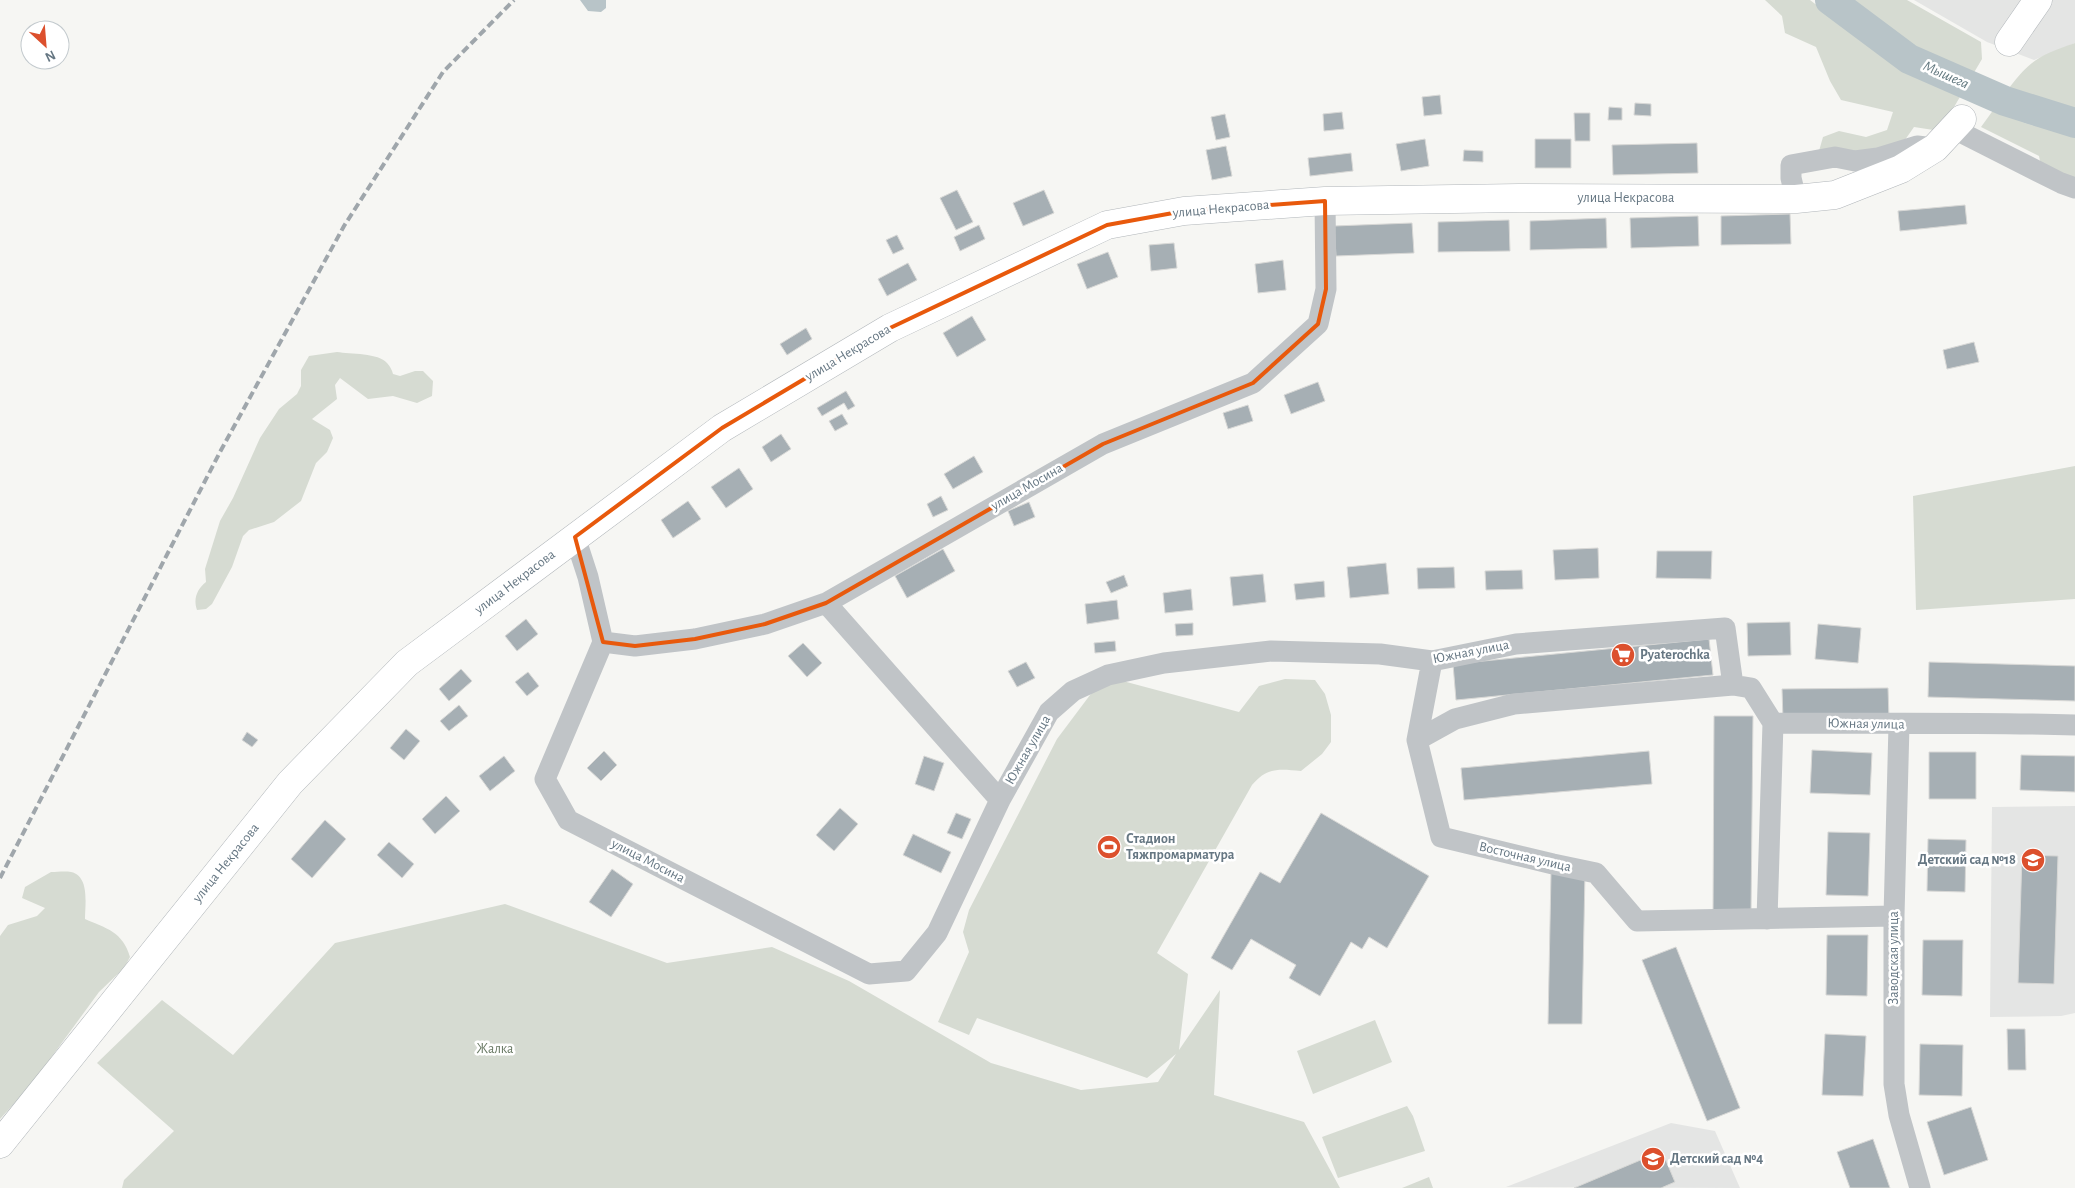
<svg xmlns="http://www.w3.org/2000/svg" width="2075" height="1188" font-family="'Alegreya Sans',sans-serif">
<style>
.built{fill:#e4e5e4}
.green{fill:#d6dbd2}
.water{fill:#b8c4c8}
.lines{fill:none;stroke-linecap:round;stroke-linejoin:round}
.river{stroke:#b8c4c8;stroke-width:30}
.building{fill:#a6afb4;stroke:#d8d8d6}
.major-casing{stroke:#b1b6ba;stroke-width:29}
.minor{stroke:#c0c4c7;stroke-width:21}
.major{stroke:#fff;stroke-width:28}
.rail{stroke:#9fa6ab;stroke-width:4;stroke-dasharray:8 4;stroke-linecap:butt}
.marked{fill:none;stroke:#e8590c;stroke-width:4;stroke-linejoin:round}
.labels{text-anchor:middle;dominant-baseline:central;stroke-width:5;stroke-linejoin:round;paint-order:stroke}
.street-label{font-size:14px;fill:#667783;stroke:#fff}
.poi-label{font-size:14px;font-weight:bold;fill:#667783;stroke:#fff;text-anchor:start}
.park-label{font-size:14px;fill:#6a7a65;stroke:#fff}
.water-label{font-size:15px;font-style:italic;fill:#62787f;stroke:#fff}
</style>
<rect width="100%" height="100%" fill="#f6f6f3"/>
<path class="built" d="M 1914,0 L 2075,0 L 2075,43 L 2034,60 L 1987,42 Z
M 2075,806 L 2075,1013 L 2061,1016 L 1990,1017 L 1992,807 Z
M 1671,1123 L 1715,1131 L 1740,1188 L 1506,1187 Z"/>
<path class="green" d="M 1765,0 L 1810,0 L 1844,26 L 1910,67 L 1964,90 L 1940,131 L 1914,127 L 1900,147 L 1885,153 L 1819,151 L 1823,137 L 1839,131 L 1866,137 L 1887,130 L 1893,112 L 1841,100 L 1830,81 L 1816,47 L 1785,33 L 1782,16 Z
M 1842,0 L 1907,0 L 1981,42 L 1982,59 L 1972,76 L 1909,50 Z
M 2075,43 L 2075,113 L 2029,102 L 2009,88 C 2032,58 2041,55 2075,43 Z
M 1994,109 L 2025,123 L 2075,137 L 2075,179 L 2041,166 L 2039,156 L 1981,127 Z
M 337,352 C 350,354 379,353 387,363 C 390,366 392,370 393,374 L 400,376 L 415,371 L 423,371 L 433,381 L 432,396 L 417,403 L 393,396 L 368,399 L 340,378 L 335,385 L 337,399 L 312,419 L 330,430 L 333,438 L 327,452 L 316,463 L 301,501 L 274,522 L 249,530 L 243,536 L 232,567 L 212,604 L 206,609 L 197,610 C 193,599 197,589 206,582 L 205,569 L 220,521 L 233,498 L 260,438 L 279,409 L 297,394 L 301,386 L 301,370 L 309,356 Z
M 2075,466 L 2075,599 L 1916,610 L 1913,496 Z
M 1285,679 L 1315,680 L 1325,694 L 1331,715 L 1331,742 L 1322,754 L 1301,771 C 1279,769 1267,767 1252,785 L 1157,953 L 1188,974 L 1179,1050 L 1220,990 L 1214,1095 L 1304,1122 L 1340,1188 L 122,1188 L 124,1180 L 174,1131 L 97,1063 L 162,1000 L 233,1055 L 335,943 L 505,904 L 667,963 L 772,947 L 849,981 L 991,1063 L 1081,1090 L 1158,1082 L 1176,1054 L 1147,1078 L 977,1018 L 969,1035 L 938,1022 L 969,952 L 963,932 L 969,910 L 1057,739 L 1096,687 L 1119,680 L 1239,712 L 1259,686 Z
M 51,872 C 57,872 65,871 71,872 C 90,876 85,905 85,919 C 106,928 123,932 130,957 L 124,968 L 99,992 L 31,1085 L 0,1119 L 0,936 L 8,925 L 37,916 L 45,908 L 22,898 L 25,887 Z
M 1375,1020 L 1392,1062 L 1313,1094 L 1297,1051 Z
M 1407,1106 L 1413,1116 L 1425,1151 L 1338,1178 L 1322,1137 Z
M 1429,1177 L 1433,1188 L 1402,1188 Z"/>
<path class="water" d="M 580,0 L 606,0 L 606,8 L 601,12 L 588,11 Z
M 2009,88 L 2029,102 L 2075,113 L 2075,137 L 2025,123 L 1994,109 Z"/>
<g class="lines">
<path class="river" d="M 1830,0 L 1909,59 L 2005,101 L 2075,123"/>
</g>
<path class="building" d="M 1440,95 L 1442,114 L 1424,116 L 1422,97 Z
M 1635,103 L 1651,104 L 1651,116 L 1634,115 Z
M 1609,107 L 1622,108 L 1622,120 L 1608,120 Z
M 1342,112 L 1344,129 L 1324,131 L 1323,114 Z
M 1574,113 L 1590,113 L 1590,141 L 1575,141 Z
M 1225,114 L 1230,137 L 1216,140 L 1211,117 Z
M 1425,139 L 1429,166 L 1401,171 L 1396,144 Z
M 1535,139 L 1571,139 L 1571,168 L 1535,168 Z
M 1697,143 L 1698,173 L 1613,175 L 1612,145 Z
M 1226,146 L 1232,176 L 1212,180 L 1206,150 Z
M 1464,150 L 1483,151 L 1483,162 L 1463,161 Z
M 1351,153 L 1353,171 L 1310,176 L 1308,158 Z
M 957,190 L 973,222 L 956,230 L 940,198 Z
M 1044,190 L 1054,213 L 1023,226 L 1013,203 Z
M 1965,205 L 1967,224 L 1900,231 L 1898,211 Z
M 1790,214 L 1791,244 L 1721,245 L 1721,216 Z
M 1698,216 L 1699,246 L 1631,248 L 1630,218 Z
M 1606,218 L 1607,248 L 1530,250 L 1530,221 Z
M 1509,220 L 1510,251 L 1438,252 L 1438,222 Z
M 1412,223 L 1414,253 L 1336,256 L 1334,226 Z
M 979,225 L 985,239 L 960,251 L 954,237 Z
M 897,235 L 904,249 L 893,254 L 886,240 Z
M 1174,243 L 1177,268 L 1151,271 L 1149,245 Z
M 1108,252 L 1118,277 L 1087,289 L 1077,264 Z
M 1283,260 L 1286,290 L 1258,293 L 1255,264 Z
M 908,263 L 917,280 L 887,296 L 878,279 Z
M 972,316 L 986,340 L 957,357 L 943,333 Z
M 806,328 L 812,339 L 787,355 L 780,344 Z
M 1974,342 L 1979,362 L 1947,369 L 1943,350 Z
M 1318,382 L 1325,401 L 1291,414 L 1284,395 Z
M 846,391 L 855,406 L 848,410 L 844,403 L 822,416 L 817,408 Z
M 1248,405 L 1253,421 L 1228,429 L 1223,413 Z
M 842,414 L 848,424 L 835,431 L 829,421 Z
M 781,434 L 791,449 L 771,462 L 762,447 Z
M 974,456 L 983,472 L 953,489 L 944,474 Z
M 739,468 L 753,489 L 726,508 L 711,487 Z
M 941,496 L 948,510 L 933,517 L 927,504 Z
M 688,501 L 701,519 L 673,538 L 661,520 Z
M 1029,502 L 1035,517 L 1014,526 L 1008,511 Z
M 1598,548 L 1599,578 L 1555,580 L 1553,550 Z
M 943,549 L 955,571 L 907,598 L 895,576 Z
M 1657,551 L 1712,551 L 1711,579 L 1656,578 Z
M 1386,563 L 1389,594 L 1350,598 L 1347,567 Z
M 1454,567 L 1455,588 L 1418,589 L 1417,568 Z
M 1522,570 L 1523,589 L 1486,590 L 1485,571 Z
M 1263,574 L 1266,602 L 1233,606 L 1230,577 Z
M 1124,575 L 1128,586 L 1111,593 L 1106,582 Z
M 1324,581 L 1325,597 L 1296,600 L 1294,584 Z
M 1191,589 L 1193,610 L 1165,613 L 1163,593 Z
M 1117,600 L 1119,619 L 1087,624 L 1085,604 Z
M 526,619 L 538,634 L 517,651 L 505,636 Z
M 1790,622 L 1791,655 L 1748,656 L 1747,623 Z
M 1193,623 L 1193,635 L 1176,636 L 1175,624 Z
M 1818,624 L 1861,628 L 1858,663 L 1815,659 Z
M 1709,639 L 1713,675 L 1456,700 L 1453,664 Z
M 1115,641 L 1116,651 L 1095,653 L 1094,643 Z
M 803,643 L 822,663 L 807,677 L 788,656 Z
M 1026,662 L 1035,678 L 1017,687 L 1008,671 Z
M 1929,662 L 2075,666 L 2075,701 L 1928,697 Z
M 461,669 L 472,681 L 449,701 L 439,689 Z
M 528,672 L 539,686 L 527,696 L 515,682 Z
M 1888,688 L 1889,719 L 1783,720 L 1782,689 Z
M 459,705 L 468,716 L 449,731 L 440,721 Z
M 1714,716 L 1753,716 L 1751,914 L 1713,914 Z
M 406,729 L 420,741 L 404,760 L 390,748 Z
M 247,732 L 258,740 L 252,747 L 242,740 Z
M 1812,750 L 1872,753 L 1870,795 L 1810,793 Z
M 604,751 L 617,765 L 601,781 L 587,768 Z
M 1649,751 L 1652,784 L 1464,800 L 1461,768 Z
M 1929,752 L 1976,752 L 1976,799 L 1929,799 Z
M 2021,755 L 2075,756 L 2075,792 L 2020,790 Z
M 504,756 L 515,771 L 490,791 L 479,776 Z
M 924,756 L 944,763 L 934,791 L 915,784 Z
M 446,796 L 460,811 L 435,834 L 422,819 Z
M 840,808 L 858,824 L 834,851 L 816,835 Z
M 956,813 L 971,819 L 962,839 L 947,833 Z
M 1321,813 L 1429,876 L 1387,948 L 1369,937 L 1362,949 L 1351,942 L 1320,996 L 1289,978 L 1296,965 L 1251,939 L 1232,970 L 1211,958 L 1260,872 L 1280,883 Z
M 325,820 L 346,839 L 312,878 L 291,859 Z
M 1828,832 L 1870,833 L 1868,896 L 1826,895 Z
M 913,834 L 951,852 L 941,873 L 903,855 Z
M 1928,839 L 1966,840 L 1965,892 L 1927,891 Z
M 389,842 L 414,864 L 402,878 L 377,855 Z
M 2022,855 L 2058,856 L 2054,984 L 2018,983 Z
M 612,869 L 633,884 L 611,917 L 589,902 Z
M 1551,873 L 1585,873 L 1582,1024 L 1548,1024 Z
M 1827,935 L 1868,935 L 1867,996 L 1826,995 Z
M 1923,940 L 1963,940 L 1962,996 L 1922,995 Z
M 1676,947 L 1740,1108 L 1707,1121 L 1642,960 Z
M 2007,1029 L 2025,1029 L 2026,1070 L 2008,1070 Z
M 1825,1034 L 1866,1036 L 1863,1096 L 1822,1095 Z
M 1920,1044 L 1963,1045 L 1962,1096 L 1919,1095 Z
M 1971,1107 L 1988,1160 L 1944,1175 L 1927,1122 Z
M 1873,1139 L 1890,1188 L 1850,1188 L 1837,1152 Z
M 1662,1151 L 1675,1182 L 1661,1188 L 1574,1188 Z"/>
<g class="lines">
<g class="major-casing">
<path id="major" d="M 2009,42 L 2038,0
M 0,1144 L 290,783 L 407,663 L 722,428 L 890,328 L 1107,225 L 1184,211 L 1325,201 L 1519,198 L 1796,199 L 1835,195 L 1901,169 L 1935,148 L 1962,119"/>
</g>
<path class="minor" d="M 1954,129 L 2061,183 L 2075,188
M 1796,199 L 1791,178 L 1791,165 L 1835,157 L 1855,161 L 1878,158 L 1917,146 L 1935,148
M 1325,201 L 1326,289 L 1318,324 L 1253,383 L 1103,444 L 826,603 L 765,624 L 695,639 L 635,646 L 603,642 L 545,779 L 568,820 L 869,974 L 906,971 L 937,933 L 1000,800 L 1049,712 L 1073,691 L 1108,675 L 1164,663 L 1271,651 L 1380,654 L 1432,661 L 1516,644 L 1725,628 L 1733,685 L 1751,688 L 1773,723 C 1874,724 1974,722 2075,725
M 575,537 L 588,577 L 603,642
M 826,603 L 1000,800
M 1432,661 L 1417,740 L 1441,837 L 1553,864 L 1596,873 L 1637,921 L 1894,916
M 1899,725 L 1894,916 L 1894,1084 L 1899,1115 L 1920,1188
M 1417,740 L 1455,719 L 1514,704 L 1733,685
M 1767,919 L 1773,723"/>
<use href="#major" class="major"/>
<path class="rail" d="M 0,878 L 220,452 L 344,226 L 443,72 L 514,0"/>
</g>
<path class="marked" d="M 1325,201 L 1326,289 L 1318,324 L 1253,383 L 1103,444 L 826,603 L 765,624 L 695,639 L 635,646 L 603,642 L 575,537 L 722,428 L 890,328 L 1107,225 L 1184,211 Z"/>
<defs>
<g id="supermarket-disc" transform="scale(1.25)"><circle r="9.5" fill="#dc502d" stroke="#fff"/><path d="M-6-5.5h2.5l.6 2H6L4.5 2H-2.5L-4.4-4H-6ZM-1.5 3.2a1.3 1.3 0 1 0 .1 0ZM3 3.2a1.3 1.3 0 1 0 .1 0Z" fill="#fff"/></g>
<g id="stadium-disc" transform="scale(1.25)"><circle r="9.5" fill="#dc502d" stroke="#fff"/><path d="M0-5a6.5 5 0 1 0 0 10a6.5 5 0 1 0 0-10ZM-3.5-1.8h7v3.6h-7Z" fill="#fff"/></g>
<g id="school-disc" transform="scale(1.25)"><circle r="9.5" fill="#dc502d" stroke="#fff"/><path d="M0-5L7-2L0 1L-7-2ZM-4 1L0 2.5L4 1V4Q0 6-4 4Z" fill="#fff"/></g>
</defs>
<g fill-rule="evenodd">
<use href="#supermarket-disc" x="1623" y="655"/>
<use href="#stadium-disc" x="1109" y="847"/>
<use href="#school-disc" x="2033" y="860"/>
<use href="#school-disc" x="1653" y="1159"/>
</g>
<g class="labels">
<g class="street-label">
<text x="1626" y="198">улица Некрасова</text>
<text transform="translate(1221 209) rotate(-5)">улица Некрасова</text>
<text transform="translate(848 353) rotate(-31)">улица Некрасова</text>
<text transform="translate(1027 487) rotate(-30)">улица Мосина</text>
<text transform="translate(515 582) rotate(-37)">улица Некрасова</text>
<text transform="translate(1471 652) rotate(-11)">Южная улица</text>
<text transform="translate(1866 724) rotate(1)">Южная улица</text>
<text transform="translate(1028 750) rotate(-60)">Южная улица</text>
<text transform="translate(1525 857) rotate(13)">Восточная улица</text>
<text transform="translate(648 861) rotate(27)">улица Мосина</text>
<text transform="translate(226 863) rotate(-51)">улица Некрасова</text>
<text transform="translate(1894 958) rotate(-90)">Заводская улица</text>
</g>
<g class="poi-label">
<text x="1640" y="655">Pyaterochka</text>
<text x="1126" y="839">Стадион<tspan x="1126" dy="16">Тяжпромарматура</tspan></text>
<text x="2016" y="860" text-anchor="end">Детский сад №18</text>
<text x="1670" y="1159">Детский сад №4</text>
</g>
<g class="park-label">
<text x="495" y="1049">Жалка</text>
</g>
<g class="water-label">
<text transform="translate(1946 75) rotate(24)">Мышега</text>
</g>
</g>
<g transform="translate(45 45) rotate(154)"><circle r="24" fill="#ffffff" stroke="#c2c9cd"/>
<path d="M0-4L9 19L0 12L-9 19Z" fill="#dc502d"/>
<text y="-8" font-size="14" font-weight="bold" text-anchor="middle" fill="#667783">N</text>
</g>
</svg>
